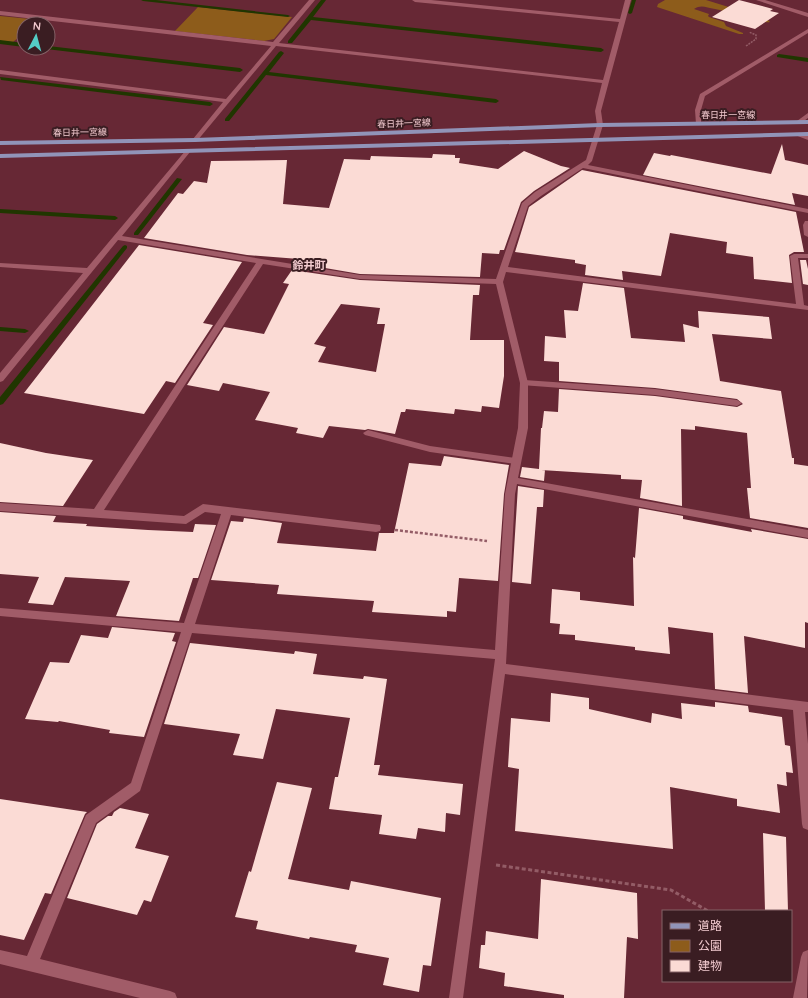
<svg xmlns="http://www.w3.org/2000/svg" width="808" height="998" font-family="Quicksand,'Noto Sans JP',sans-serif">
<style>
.green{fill:#8d5c1b}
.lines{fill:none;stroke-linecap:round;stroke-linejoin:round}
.stream{fill:#203600;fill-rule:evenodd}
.building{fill:#fbdbd5;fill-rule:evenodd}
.path-far2{stroke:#935c66;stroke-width:1.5;stroke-dasharray:2 1;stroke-linecap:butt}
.path-far1{stroke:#935c66;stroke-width:2.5;stroke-dasharray:3 2;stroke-linecap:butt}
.path{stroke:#935c66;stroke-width:3;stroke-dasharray:4 2.5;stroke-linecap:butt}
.lane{fill:#a15c68;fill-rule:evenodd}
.street{fill:#a15c68;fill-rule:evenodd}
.primary{fill:#9194b8;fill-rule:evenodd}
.labels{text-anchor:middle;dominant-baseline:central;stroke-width:4;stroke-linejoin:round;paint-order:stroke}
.far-street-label{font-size:9px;fill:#f2cacf;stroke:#3a1d22}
.far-quarter-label{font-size:11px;font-weight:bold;fill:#f2cacf;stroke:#3a1d22}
</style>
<rect width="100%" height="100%" fill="#672835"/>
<path class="green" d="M 665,0 L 706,0 L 767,19 L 770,22 C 759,24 729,11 715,9 C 706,8 702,4 694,9 L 709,14 L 708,16 L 709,17 L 724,22 L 726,26 L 743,33 L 743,34 L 739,34 L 657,7 L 658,4 Z
M 198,7 L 292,17 L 274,39 L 264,41 L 175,31 Z
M 0,16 L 40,20 L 35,24 L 24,24 L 24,33 L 13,42 L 0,41 Z"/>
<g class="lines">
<path class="stream" d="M 141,0 L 156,0 L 288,15 L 290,16 L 288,17 L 143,1 Z
M 321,0 L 326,0 L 313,17 L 601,48 L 604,50 L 601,52 L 311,20 L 292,43 L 288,43 L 288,41 Z
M 632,0 L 636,0 L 632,13 L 630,14 L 628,13 Z
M 0,40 L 24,43 L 24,47 L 0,44 Z
M 48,46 L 240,68 L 243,70 L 240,72 L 46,49 L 45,48 L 48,48 Z
M 281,51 L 284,53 L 269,72 L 496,99 L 499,101 L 496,103 L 266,75 L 229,121 L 225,121 L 225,119 L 279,52 Z
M 779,54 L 808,58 L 808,62 L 777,57 L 777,55 Z
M 0,77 L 210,102 L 213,104 L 210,106 L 1,80 Z
M 177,178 L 182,179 L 138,235 L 134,235 L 134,233 Z
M 0,209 L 115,216 L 118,218 L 115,220 L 0,213 Z
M 125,245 L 127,246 L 127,248 L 3,404 L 0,405 L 0,397 L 123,246 Z
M 0,327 L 25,329 L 29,331 L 25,333 L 0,331 Z"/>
</g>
<path class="building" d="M 739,0 L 773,9 L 770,11 L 779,13 L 755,29 L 712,17 Z
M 782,144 L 785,160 L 808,165 L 808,196 L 792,193 L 795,205 L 643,175 L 654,153 L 670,156 L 671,155 L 771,174 Z
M 524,151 L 561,166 L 570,168 L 534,191 L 521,202 L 504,250 L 500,250 L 499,254 L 482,253 L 480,277 L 360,274 L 296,263 L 299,259 L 247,255 L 144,238 L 178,193 L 183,194 L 194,181 L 207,183 L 211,161 L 287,160 L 283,204 L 329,208 L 344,159 L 370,160 L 371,156 L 432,158 L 433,154 L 455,155 L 455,158 L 460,158 L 459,163 L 498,169 Z
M 582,170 L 796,212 L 804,252 L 794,252 L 789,255 L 792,283 L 754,279 L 753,257 L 726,253 L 727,242 L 670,233 L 661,276 L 622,271 L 623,280 L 585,275 L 586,265 L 575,263 L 575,260 L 515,252 L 529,207 Z
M 139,245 L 242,262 L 203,323 L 213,325 L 175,383 L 166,381 L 144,414 L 24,393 Z
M 800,260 L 806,260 L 808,269 L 808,285 L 803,284 Z
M 292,270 L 360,280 L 480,285 L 479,295 L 473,295 L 470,340 L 504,340 L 504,376 L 499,408 L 482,406 L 481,412 L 455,409 L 454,414 L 406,409 L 405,412 L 401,412 L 395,434 L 368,429 L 365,430 L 329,426 L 323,438 L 296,433 L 298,428 L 255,420 L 270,392 L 223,383 L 219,391 L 187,385 L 224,327 L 264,334 L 289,284 L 283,283 ZM 341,304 L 380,308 L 377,324 L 385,324 L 376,372 L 318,362 L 326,347 L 314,344 Z
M 583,283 L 624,288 L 631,338 L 685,342 L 683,324 L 699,328 L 698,311 L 769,317 L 772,339 L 712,334 L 720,381 L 781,391 L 792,458 L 794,458 L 794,464 L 808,466 L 808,528 L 750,518 L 747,488 L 751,488 L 747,433 L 695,426 L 695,430 L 681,429 L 682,506 L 640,498 L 642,480 L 621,479 L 621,475 L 541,470 L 545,470 L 544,481 L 520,477 L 522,467 L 539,469 L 541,428 L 542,428 L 544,411 L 558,412 L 559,389 L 655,396 L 737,407 L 743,404 L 737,399 L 655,388 L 559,381 L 559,362 L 544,361 L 545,336 L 566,338 L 564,310 L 578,311 Z
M 0,443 L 46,453 L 93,460 L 63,506 L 0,502 Z
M 444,456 L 509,465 L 504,494 L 498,581 L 459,578 L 456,612 L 447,611 L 447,617 L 372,612 L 374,601 L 277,594 L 279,585 L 211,580 L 231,521 L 243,522 L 244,518 L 282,523 L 277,543 L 376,551 L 379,533 L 394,533 L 409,463 L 441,466 Z
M 518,486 L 544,490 L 543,507 L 537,507 L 531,584 L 512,582 Z
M 639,508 L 683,516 L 683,519 L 752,532 L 751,529 L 808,539 L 808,623 L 805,622 L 805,648 L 744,636 L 748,693 L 715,689 L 713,633 L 668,627 L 670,654 L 635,650 L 635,647 L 575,640 L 575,635 L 559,634 L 560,624 L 550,623 L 552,589 L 580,592 L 580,600 L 634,606 L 633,557 L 635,558 Z
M 0,512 L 56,516 L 53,522 L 87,524 L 86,526 L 148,530 L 193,532 L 195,524 L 216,525 L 198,578 L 193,578 L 179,621 L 116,616 L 130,581 L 65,577 L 53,605 L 28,603 L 39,577 L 0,574 Z
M 112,627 L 175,633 L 172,641 L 176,642 L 144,737 L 109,733 L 110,730 L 59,721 L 58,722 L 25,719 L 50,662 L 69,663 L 81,635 L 108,638 Z
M 190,643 L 294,654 L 295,651 L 317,654 L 313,674 L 363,679 L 364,676 L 387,679 L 374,765 L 380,765 L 378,775 L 463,784 L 460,815 L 446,813 L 445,832 L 418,828 L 416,839 L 379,834 L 382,815 L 329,809 L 335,777 L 338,777 L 350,718 L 276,709 L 263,759 L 233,755 L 240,734 L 164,724 Z
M 551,693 L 589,698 L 589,709 L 651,723 L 652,713 L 682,719 L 681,703 L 715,707 L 715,702 L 748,706 L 749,712 L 782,717 L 785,745 L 790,746 L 793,773 L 786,772 L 787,786 L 777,784 L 780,813 L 737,806 L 737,799 L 670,787 L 673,849 L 515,831 L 519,769 L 508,767 L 511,718 L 550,722 Z
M 277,782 L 312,788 L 288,879 L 349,890 L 351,881 L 441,898 L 431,966 L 423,965 L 419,992 L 383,985 L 389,958 L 355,952 L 357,945 L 310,937 L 309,939 L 256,929 L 258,921 L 235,917 L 249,871 L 251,872 Z
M 0,799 L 87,812 L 85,814 L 51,894 L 45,893 L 24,940 L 0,935 Z
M 120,808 L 149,814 L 135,848 L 169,856 L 151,902 L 144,900 L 137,915 L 67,898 L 97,824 L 108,816 L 112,816 L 114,812 Z
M 763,833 L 786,837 L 788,911 L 765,911 Z
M 541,879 L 637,893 L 638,939 L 627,937 L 624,998 L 564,998 L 564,995 L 504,986 L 505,973 L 479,968 L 481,945 L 485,945 L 486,931 L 538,939 Z"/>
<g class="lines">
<path class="path-far2" d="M 746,46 L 756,39 L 756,35 L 749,32"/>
<path class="path-far1" d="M 395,530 L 487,541"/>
<path class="path" d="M 496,865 L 671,890 L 708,911"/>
<path class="lane" d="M 524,380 L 655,389 L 737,400 L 742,403 L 737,406 L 655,395 L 521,385 L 520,383 Z
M 368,430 L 430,446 L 516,458 L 521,461 L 516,464 L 430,452 L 365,435 L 363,433 Z"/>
<path class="street" d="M 309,0 L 315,0 L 279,43 L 603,80 L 619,22 L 415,2 L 412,0 L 431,0 L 620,19 L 625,0 L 631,0 L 601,111 L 603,125 L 592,161 L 588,165 L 808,209 L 808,213 L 583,168 L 541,196 L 528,206 L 508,267 L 796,304 L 790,256 L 794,254 L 808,254 L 808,258 L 798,258 L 804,305 L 808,306 L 808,310 L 506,272 L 503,282 L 528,383 L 528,428 L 518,478 L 808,530 L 808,538 L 517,484 L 515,494 L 506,664 L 808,702 L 808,712 L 805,712 L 808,744 L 808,830 L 803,828 L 802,824 L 793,710 L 505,674 L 463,998 L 449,998 L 468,863 L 495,659 L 192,633 L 140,791 L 96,823 L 40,959 L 170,991 L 175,993 L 177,998 L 140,998 L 0,964 L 0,950 L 27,956 L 86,815 L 131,783 L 181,632 L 0,616 L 0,608 L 184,623 L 221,514 L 205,512 L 186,524 L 0,511 L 0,503 L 94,509 L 256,263 L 118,240 L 3,381 L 0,382 L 0,373 L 83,273 L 0,267 L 0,263 L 87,268 L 186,150 L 188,149 L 191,151 L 190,152 L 122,236 L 360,275 L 496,279 L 522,203 L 535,192 L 586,160 L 597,125 L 595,111 L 602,83 L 276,46 L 197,141 L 195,142 L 192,140 L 193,139 L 223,102 L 0,74 L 0,70 L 226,99 L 271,46 L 0,15 L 0,11 L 273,42 ZM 263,264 L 360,279 L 496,284 L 520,383 L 518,428 L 505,494 L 495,650 L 195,624 L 231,515 L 376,532 L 380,531 L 381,528 L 380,525 L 203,504 L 184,516 L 104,510 Z
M 756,0 L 765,0 L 808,13 L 808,17 Z
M 808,29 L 808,33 L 705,96 L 701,110 L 701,123 L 696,124 L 695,110 L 700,94 Z
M 808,113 L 808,118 L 801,123 L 797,123 L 797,121 Z
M 795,133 L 808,136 L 808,140 L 795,135 Z
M 805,221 L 808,221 L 808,237 L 804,235 L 803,225 Z
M 808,950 L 807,998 L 793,998 L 801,957 L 803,952 Z"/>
<path class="primary" d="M 808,120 L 808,124 L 600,127 L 195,142 L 0,145 L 0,141 L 195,138 L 600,123 Z
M 808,132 L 808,136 L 0,158 L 0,154 Z"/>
</g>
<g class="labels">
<g class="far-street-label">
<text x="728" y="114">春日井一宮線</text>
<text transform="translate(404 123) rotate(-2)">春日井一宮線</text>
<text transform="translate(80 132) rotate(-1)">春日井一宮線</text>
</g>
<g class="far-quarter-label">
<text x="309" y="265">鈴井町</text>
</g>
</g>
<rect x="662" y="910" width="130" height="72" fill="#3a1d22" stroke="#846267"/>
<rect x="670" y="923" width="20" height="6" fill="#9194b8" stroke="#846267"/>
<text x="698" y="930" font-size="12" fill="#f2cacf">道路</text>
<rect x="670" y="940" width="20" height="12" fill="#8d5c1b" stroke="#846267"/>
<text x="698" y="950" font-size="12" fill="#f2cacf">公園</text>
<rect x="670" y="960" width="20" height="12" fill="#fbdbd5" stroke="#846267"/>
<text x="698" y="970" font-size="12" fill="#f2cacf">建物</text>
<g transform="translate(36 36) rotate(6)"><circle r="19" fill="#3a1d22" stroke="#846267"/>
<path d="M0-3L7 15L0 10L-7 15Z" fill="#54cdc6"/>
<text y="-6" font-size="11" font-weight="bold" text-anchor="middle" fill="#f2cacf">N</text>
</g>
</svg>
